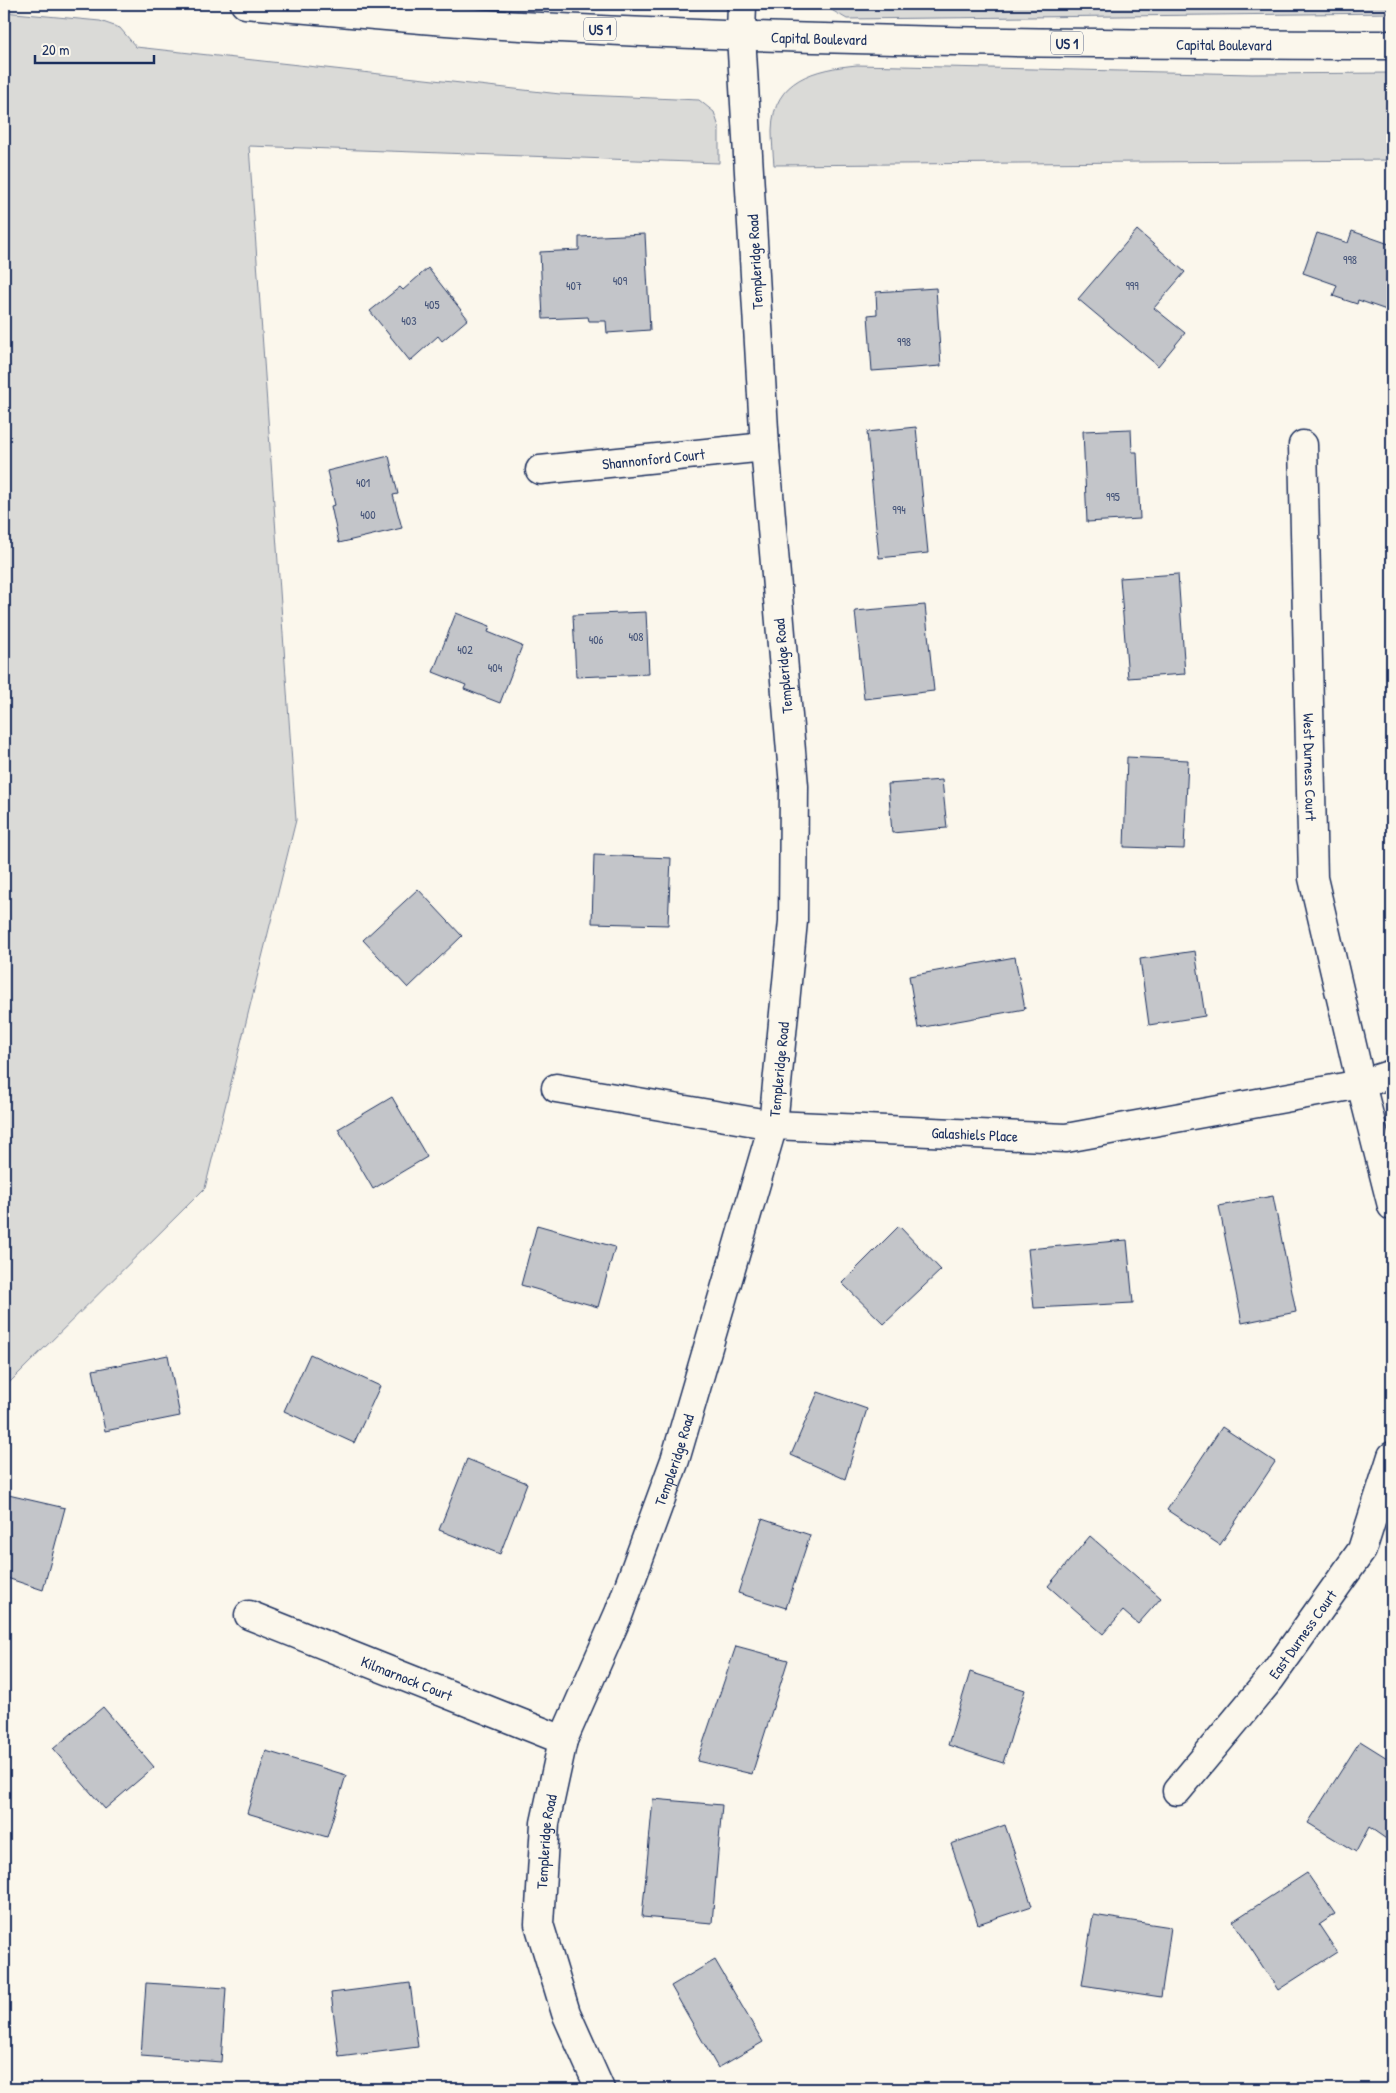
<svg xmlns="http://www.w3.org/2000/svg" width="1396" height="2093" font-family="'Patrick Hand',sans-serif">
<style>
.green{fill:#dadad7;stroke:#7a849a}
.building{fill:#c3c5c9;stroke:#1b2f5e}
.lines{fill:none;stroke-linecap:round;stroke-linejoin:round}
.street-casing{stroke:#1b2f5e;stroke-width:31}
.highway-casing{stroke:#1b2f5e;stroke-width:31}
.street{stroke:#fbf7ec;stroke-width:28}
.highway{stroke:#fbf7ec;stroke-width:28}
.labels{text-anchor:middle;dominant-baseline:central;stroke-width:4.5;stroke-linejoin:round;paint-order:stroke}
.number-label{font-size:12px;fill:#455479}
.shield{fill:#fbf7ec;stroke:#5e6b89;stroke-width:1}
.shield-label{font-size:14px;font-weight:bold;fill:#1b2f5e}
.street-label{font-size:15px;fill:#1b2f5e;stroke:#fbf7ec}
</style>
<rect width="100%" height="100%" fill="#fbf7ec"/>
<filter id="ink" filterUnits="userSpaceOnUse"><feTurbulence type="fractalNoise" baseFrequency=".02" numOctaves="2"/><feDisplacementMap in="SourceGraphic" scale="10" xChannelSelector="R" yChannelSelector="G"/><feConvolveMatrix kernelMatrix="1 2 1 2 8 2 1 2 1" color-interpolation-filters="sRGB"/></filter>
<g filter="url(#ink)">
<path class="green" d="M 821,4 L 1392,4 L 1392,13 L 847,19 Z
M 4,12 L 100,21 L 120,28 L 136,47 L 560,94 L 699,100 L 714,112 L 719,127 L 719,163 L 249,146 L 296,820 L 205,1188 L 4,1388 Z
M 857,65 L 1252,74 L 1392,73 L 1392,160 L 774,165 C 773,153 772,141 772,130 C 773,79 815,69 857,65 Z"/>
<path class="building" d="M 1137,230 L 1185,272 L 1154,308 L 1185,333 L 1158,366 L 1078,299 Z
M 1352,231 L 1392,245 L 1392,312 L 1358,300 L 1357,304 L 1333,296 L 1337,285 L 1303,273 L 1317,233 L 1348,243 Z
M 645,234 L 650,330 L 607,333 L 606,321 L 589,321 L 588,317 L 543,319 L 540,252 L 579,250 L 579,237 Z
M 428,268 L 468,319 L 442,341 L 438,336 L 410,361 L 370,311 L 400,287 L 403,290 Z
M 936,288 L 941,366 L 872,371 L 868,315 L 877,314 L 876,292 Z
M 916,427 L 928,553 L 879,558 L 867,432 Z
M 1131,429 L 1132,452 L 1137,452 L 1140,519 L 1087,522 L 1083,431 Z
M 389,456 L 398,494 L 393,495 L 402,528 L 339,543 L 331,506 L 335,505 L 327,471 Z
M 1178,574 L 1185,674 L 1128,678 L 1120,578 Z
M 925,605 L 934,691 L 864,699 L 855,611 Z
M 646,612 L 649,674 L 576,677 L 573,615 Z
M 456,613 L 490,626 L 488,632 L 522,646 L 500,703 L 464,689 L 466,685 L 433,672 Z
M 1127,757 L 1188,760 L 1184,849 L 1124,847 Z
M 942,780 L 947,828 L 892,833 L 888,784 Z
M 594,855 L 671,858 L 668,925 L 592,923 Z
M 418,889 L 462,936 L 408,988 L 363,940 Z
M 1195,951 L 1205,1016 L 1149,1025 L 1140,959 Z
M 1015,957 L 1025,1009 L 918,1028 L 909,976 Z
M 392,1097 L 427,1157 L 373,1189 L 338,1129 Z
M 1273,1196 L 1296,1312 L 1242,1323 L 1219,1206 Z
M 537,1225 L 615,1247 L 598,1307 L 521,1285 Z
M 899,1226 L 941,1270 L 884,1324 L 842,1283 Z
M 1127,1240 L 1133,1303 L 1034,1308 L 1028,1249 Z
M 310,1354 L 380,1386 L 354,1443 L 284,1411 Z
M 168,1355 L 180,1416 L 105,1431 L 93,1370 Z
M 818,1392 L 867,1409 L 845,1479 L 791,1455 Z
M 1222,1427 L 1275,1462 L 1220,1545 L 1167,1510 Z
M 467,1459 L 527,1483 L 500,1554 L 439,1530 Z
M 4,1494 L 65,1508 L 43,1590 L 4,1577 Z
M 762,1519 L 810,1535 L 786,1608 L 738,1593 Z
M 1090,1536 L 1161,1598 L 1138,1624 L 1123,1611 L 1103,1634 L 1048,1586 Z
M 736,1646 L 788,1660 L 752,1774 L 697,1761 Z
M 970,1672 L 1025,1690 L 1003,1763 L 948,1745 Z
M 103,1707 L 154,1767 L 105,1809 L 53,1749 Z
M 1360,1741 L 1392,1761 L 1392,1843 L 1369,1827 L 1356,1852 L 1308,1823 Z
M 266,1751 L 346,1775 L 327,1837 L 247,1813 Z
M 653,1799 L 722,1805 L 712,1923 L 642,1917 Z
M 1005,1825 L 1032,1906 L 978,1924 L 951,1844 Z
M 1307,1873 L 1335,1914 L 1319,1925 L 1337,1952 L 1278,1990 L 1233,1921 Z
M 1093,1915 L 1171,1927 L 1161,1997 L 1082,1985 Z
M 715,1960 L 763,2042 L 718,2068 L 671,1986 Z
M 146,1983 L 226,1988 L 221,2062 L 141,2056 Z
M 410,1983 L 418,2047 L 339,2057 L 331,1993 Z"/>
<g class="lines">
<g class="street-casing">
<g id="street">
<path id="s1" d="M 1303,445 L 1313,878 L 1361,1084 L 1392,1206"/>
<path id="s2" d="M 540,470 L 765,447"/>
<path id="s3" d="M 556,1088 L 773,1125 L 1066,1138 L 1361,1084 L 1392,1074"/>
<path id="s4" d="M 249,1615 L 563,1740"/>
<path id="s5" d="M 1177,1791 L 1271,1678 L 1362,1550 L 1392,1456"/>
<path id="s6" d="M 600,2089 L 566,2013 L 539,1924 L 545,1823 L 563,1740 L 619,1613 L 675,1460 L 773,1125 L 793,921 L 794,786 L 765,447 L 741,35 L 742,4"/>
</g>
</g>
<g class="highway-casing">
<g id="highway">
<path id="s7" d="M 245,4 C 337,11 429,21 521,26 C 811,42 1102,44 1392,45"/>
</g>
</g>
<use href="#street" class="street"/>
<use href="#highway" class="highway"/>
</g>
</g>
<g class="labels">
<g class="number-label">
<text x="1350" y="259">998</text>
<text x="620" y="280">409</text>
<text x="574" y="285">407</text>
<text x="1132" y="285">999</text>
<text x="432" y="304">405</text>
<text x="409" y="320">403</text>
<text x="904" y="341">998</text>
<text x="363" y="482">401</text>
<text x="1113" y="496">995</text>
<text x="899" y="509">994</text>
<text x="368" y="514">400</text>
<text x="636" y="636">408</text>
<text x="596" y="639">406</text>
<text x="465" y="649">402</text>
<text x="495" y="667">404</text>
</g>
<g class="shield">
<rect x="584" y="17.5" width="32" height="23" rx="4"/>
<rect x="1051" y="31.5" width="32" height="23" rx="4"/>
</g>
<g class="shield-label">
<text x="600" y="29">US 1</text>
<text x="1067" y="43">US 1</text>
</g>
<g class="street-label">
<text stroke="none"><textPath href="#s7" startOffset="575">Capital Boulevard</textPath></text>
<text stroke="none"><textPath href="#s7" startOffset="980">Capital Boulevard</textPath></text>
<text transform="translate(755 262) rotate(-93)">Templeridge Road</text>
<text stroke="none"><textPath href="#s2" startOffset="114">Shannonford Court</textPath></text>
<text transform="translate(783 666) rotate(-95)">Templeridge Road</text>
<text stroke="none"><textPath href="#s1" startOffset="322">West Durness Court</textPath></text>
<text stroke="none"><textPath href="#s6" startOffset="1069">Templeridge Road</textPath></text>
<text stroke="none"><textPath href="#s3" startOffset="422">Galashiels Place</textPath></text>
<text stroke="none"><textPath href="#s6" startOffset="664">Templeridge Road</textPath></text>
<text stroke="none"><textPath href="#s5" startOffset="201">East Durness Court</textPath></text>
<text stroke="none"><textPath href="#s4" startOffset="170">Kilmarnock Court</textPath></text>
<text stroke="none"><textPath href="#s6" startOffset="259">Templeridge Road</textPath></text>
</g>
</g>
<rect width="1396" height="2093" fill="none" stroke="#fbf7ec" stroke-width="20"/>
<rect x="10" y="10" width="1376" height="2073" fill="none" stroke="#1b2f5e" stroke-width="2" filter="url(#ink)"/>
<path d="M35 55v8h119v-8" fill="none" stroke="#1b2f5e" stroke-width="2.5"/>
<text x="42" y="55" font-size="15" fill="#1b2f5e" stroke="#fbf7ec" stroke-width="4" paint-order="stroke">20 m</text>
</svg>
